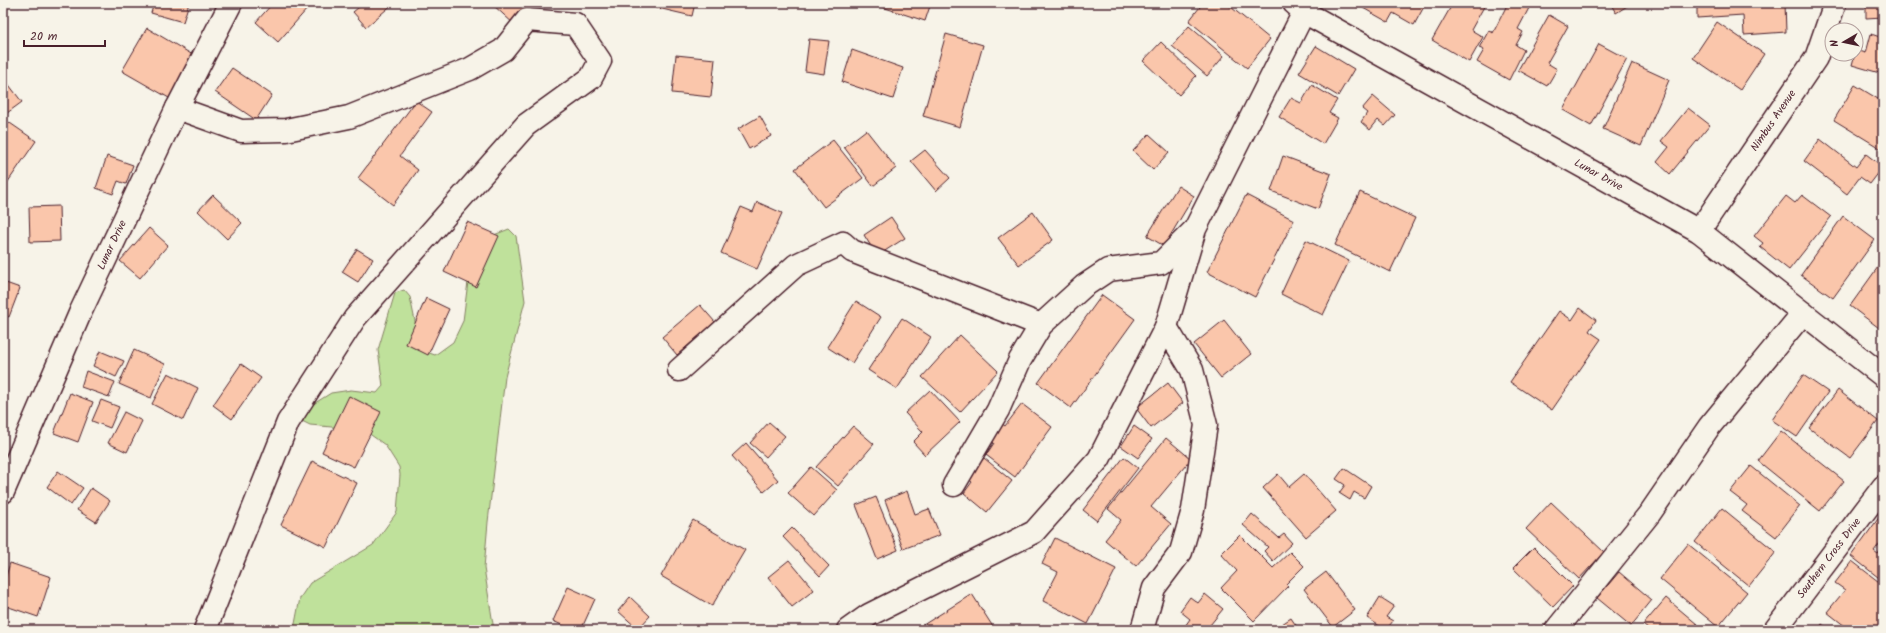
<svg xmlns="http://www.w3.org/2000/svg" width="1886" height="633" font-family="Kalam,sans-serif">
<style>
.green{fill:#bfe19b;stroke:#848063}
.building{fill:#fac6ab;stroke:#4a1f2b}
.lines{fill:none;stroke-linecap:round;stroke-linejoin:round}
.minor-casing{stroke:#4a1f2b;stroke-width:25}
.minor{stroke:#f7f3e8;stroke-width:22}
.labels{text-anchor:middle;dominant-baseline:central;stroke-width:3;stroke-linejoin:round;paint-order:stroke}
.street-label{font-size:11px;fill:#4a1f2b;stroke:#f7f3e8}
</style>
<rect width="100%" height="100%" fill="#f7f3e8"/>
<filter id="ink" filterUnits="userSpaceOnUse"><feTurbulence type="fractalNoise" baseFrequency=".025" numOctaves="2"/><feDisplacementMap in="SourceGraphic" scale="8" xChannelSelector="R" yChannelSelector="G"/><feConvolveMatrix kernelMatrix="1 2 1 2 8 2 1 2 1" color-interpolation-filters="sRGB"/></filter>
<g filter="url(#ink)">
<path class="green" d="M 509,229 L 516,236 L 525,301 L 505,377 L 488,522 L 484,568 L 494,630 L 338,630 L 339,627 L 294,629 L 300,598 L 310,583 L 373,545 L 397,512 L 400,475 L 399,467 L 385,445 L 364,430 L 310,425 L 302,421 L 299,413 L 331,393 L 351,390 L 377,393 L 383,386 L 378,350 L 395,293 L 404,290 L 410,297 L 421,350 L 435,355 L 453,342 L 463,321 L 471,258 L 484,239 Z"/>
<path class="building" d="M 154,3 L 189,3 L 183,22 L 151,13 Z
M 273,3 L 303,3 L 308,8 L 278,42 L 256,22 Z
M 364,3 L 394,3 L 366,27 L 353,12 Z
M 493,3 L 534,3 L 515,25 L 492,4 Z
M 650,3 L 695,3 L 692,16 L 649,6 Z
M 877,3 L 931,3 L 925,21 L 876,5 Z
M 1203,3 L 1226,3 L 1270,39 L 1247,68 L 1189,21 Z
M 1361,3 L 1426,3 L 1414,25 L 1393,13 L 1388,22 L 1363,8 L 1365,5 Z
M 1453,3 L 1486,3 L 1471,30 L 1483,37 L 1469,62 L 1432,40 Z
M 1508,3 L 1520,3 L 1529,8 L 1518,29 L 1523,32 L 1516,45 L 1524,50 L 1509,80 L 1477,62 L 1484,50 L 1479,48 L 1489,30 L 1493,33 Z
M 1610,3 L 1632,3 L 1616,13 Z
M 1697,3 L 1785,3 L 1786,32 L 1744,35 L 1743,15 L 1697,18 Z
M 1866,3 L 1883,3 L 1883,17 L 1866,18 Z
M 1549,15 L 1568,26 L 1547,63 L 1557,69 L 1547,86 L 1518,70 Z
M 1717,22 L 1764,54 L 1740,90 L 1693,58 Z
M 1189,26 L 1224,56 L 1207,76 L 1172,46 Z
M 147,28 L 193,55 L 169,98 L 122,71 Z
M 946,34 L 983,45 L 960,127 L 923,116 Z
M 1871,34 L 1883,38 L 1883,74 L 1852,65 L 1856,50 L 1866,53 Z
M 809,39 L 829,41 L 824,74 L 805,71 Z
M 1161,42 L 1196,76 L 1179,95 L 1143,61 Z
M 1599,44 L 1627,59 L 1591,126 L 1563,110 Z
M 1316,46 L 1354,69 L 1338,96 L 1299,73 Z
M 852,50 L 903,68 L 893,99 L 842,82 Z
M 676,55 L 715,59 L 711,97 L 672,93 Z
M 1632,63 L 1669,80 L 1641,146 L 1603,129 Z
M 232,68 L 272,95 L 256,120 L 215,92 Z
M 3,77 L 22,102 L 3,116 Z
M 1312,85 L 1337,100 L 1329,113 L 1338,118 L 1323,144 L 1279,117 L 1291,98 L 1301,103 Z
M 1855,85 L 1883,102 L 1883,150 L 1834,120 Z
M 1373,96 L 1395,115 L 1385,126 L 1378,120 L 1370,130 L 1361,122 L 1367,113 L 1362,109 Z
M 416,101 L 432,112 L 400,156 L 418,170 L 393,205 L 358,178 Z
M 1688,108 L 1710,125 L 1670,174 L 1657,162 L 1669,147 L 1661,141 Z
M 760,116 L 771,136 L 749,149 L 738,129 Z
M 7,121 L 36,141 L 3,189 L 3,126 Z
M 866,130 L 896,168 L 873,186 L 844,147 Z
M 1149,134 L 1169,152 L 1153,170 L 1133,151 Z
M 1820,139 L 1856,167 L 1866,154 L 1883,167 L 1870,184 L 1860,177 L 1847,194 L 1804,161 Z
M 833,140 L 863,178 L 824,207 L 795,169 Z
M 925,150 L 950,178 L 936,191 L 911,161 Z
M 107,156 L 133,165 L 126,184 L 118,181 L 113,194 L 96,188 Z
M 1283,156 L 1331,174 L 1318,209 L 1271,191 Z
M 1178,186 L 1194,196 L 1164,246 L 1147,236 Z
M 1360,192 L 1415,218 L 1390,272 L 1335,245 Z
M 213,195 L 242,223 L 227,239 L 198,211 Z
M 1246,195 L 1294,220 L 1255,297 L 1207,272 Z
M 1802,195 L 1831,217 L 1789,270 L 1760,247 L 1763,243 L 1754,236 L 1786,196 L 1795,203 Z
M 757,202 L 782,213 L 757,269 L 721,253 L 741,207 L 753,212 Z
M 59,206 L 60,241 L 30,242 L 29,207 Z
M 1033,212 L 1053,240 L 1019,265 L 998,238 Z
M 1843,216 L 1875,240 L 1833,298 L 1801,275 Z
M 891,217 L 905,238 L 877,256 L 864,235 Z
M 467,222 L 499,236 L 476,287 L 444,272 Z
M 149,228 L 168,245 L 140,278 L 120,261 Z
M 1306,240 L 1349,261 L 1323,315 L 1281,294 Z
M 357,249 L 373,259 L 358,282 L 342,272 Z
M 1883,260 L 1883,331 L 1850,306 Z
M 3,282 L 20,288 L 9,317 L 3,314 Z
M 1102,295 L 1135,319 L 1071,408 L 1038,383 Z
M 426,298 L 449,309 L 428,355 L 406,344 Z
M 856,301 L 881,317 L 852,363 L 827,347 Z
M 700,305 L 715,322 L 677,355 L 662,337 Z
M 1580,308 L 1596,320 L 1589,331 L 1601,339 L 1552,410 L 1510,382 L 1559,311 L 1572,320 Z
M 902,318 L 931,337 L 897,389 L 868,370 Z
M 1224,320 L 1251,354 L 1221,378 L 1194,344 Z
M 960,335 L 998,371 L 960,412 L 922,377 Z
M 134,350 L 165,364 L 151,398 L 119,384 Z
M 100,351 L 124,361 L 116,377 L 93,366 Z
M 241,364 L 261,378 L 232,419 L 213,405 Z
M 86,371 L 115,382 L 109,397 L 81,387 Z
M 168,373 L 198,388 L 183,420 L 152,404 Z
M 1803,375 L 1828,392 L 1797,437 L 1772,420 Z
M 1168,383 L 1183,403 L 1151,428 L 1136,408 Z
M 930,390 L 960,422 L 925,455 L 913,442 L 923,432 L 905,413 Z
M 1838,390 L 1878,421 L 1850,458 L 1809,428 Z
M 70,393 L 93,402 L 78,442 L 54,433 Z
M 349,396 L 381,412 L 354,467 L 322,452 Z
M 101,400 L 119,407 L 110,428 L 92,421 Z
M 1022,404 L 1052,427 L 1015,477 L 986,455 L 994,443 L 987,438 L 1000,422 L 1005,426 Z
M 124,412 L 142,421 L 127,452 L 108,443 Z
M 769,422 L 785,436 L 766,457 L 750,443 Z
M 853,426 L 874,444 L 838,486 L 816,467 Z
M 1134,426 L 1152,439 L 1138,458 L 1121,446 Z
M 1781,431 L 1844,481 L 1820,511 L 1758,461 Z
M 1166,438 L 1191,459 L 1151,507 L 1171,524 L 1136,566 L 1105,540 L 1121,520 L 1108,509 Z
M 746,443 L 778,480 L 764,492 L 732,456 Z
M 1124,457 L 1138,468 L 1097,521 L 1083,510 Z
M 984,458 L 1012,481 L 987,512 L 964,493 L 972,482 L 967,478 Z
M 312,461 L 357,483 L 326,547 L 281,525 Z
M 1751,466 L 1800,506 L 1776,537 L 1742,511 L 1747,505 L 1730,492 Z
M 811,467 L 837,490 L 814,516 L 788,493 Z
M 1344,468 L 1371,486 L 1364,498 L 1354,492 L 1350,500 L 1339,493 L 1345,485 L 1336,479 Z
M 58,471 L 83,488 L 71,505 L 47,487 Z
M 1278,474 L 1289,487 L 1304,474 L 1336,511 L 1306,537 L 1263,488 Z
M 91,488 L 110,501 L 96,522 L 77,510 Z
M 907,491 L 915,514 L 929,509 L 940,535 L 903,549 L 885,500 Z
M 876,497 L 898,550 L 877,559 L 856,505 Z
M 1551,502 L 1604,552 L 1579,579 L 1526,529 Z
M 1722,508 L 1776,552 L 1749,586 L 1695,542 Z
M 1883,512 L 1883,539 L 1874,551 L 1878,554 L 1883,547 L 1883,581 L 1851,556 Z
M 1252,514 L 1279,538 L 1284,534 L 1292,543 L 1273,561 L 1264,551 L 1268,547 L 1243,525 Z
M 693,520 L 745,550 L 712,606 L 661,576 Z
M 792,528 L 829,566 L 820,576 L 783,537 Z
M 1240,535 L 1273,568 L 1290,552 L 1304,566 L 1286,584 L 1288,586 L 1254,621 L 1221,588 L 1237,571 L 1221,554 Z
M 1055,538 L 1116,569 L 1088,624 L 1043,601 L 1058,572 L 1042,564 Z
M 1688,544 L 1747,592 L 1718,627 L 1660,579 Z
M 1534,547 L 1573,586 L 1553,607 L 1513,568 Z
M 789,560 L 814,590 L 792,607 L 768,577 Z
M 1852,561 L 1883,585 L 1883,630 L 1850,630 L 1827,612 L 1845,590 L 1835,583 Z
M 10,563 L 51,577 L 38,617 L 3,605 L 3,586 Z
M 1326,572 L 1355,610 L 1333,627 L 1304,589 Z
M 1619,572 L 1652,600 L 1631,626 L 1597,598 Z
M 568,587 L 595,599 L 581,630 L 573,630 L 553,621 Z
M 972,594 L 995,630 L 922,630 L 920,627 Z
M 1205,594 L 1223,609 L 1206,630 L 1190,630 L 1185,626 L 1190,619 L 1180,611 L 1190,597 L 1198,603 Z
M 630,597 L 650,616 L 638,629 L 618,611 Z
M 1380,597 L 1394,606 L 1386,617 L 1393,621 L 1386,630 L 1367,618 Z
M 1666,598 L 1704,630 L 1649,630 L 1643,625 Z
M 1291,618 L 1299,630 L 1282,630 L 1279,626 Z
M 1822,624 L 1830,630 L 1818,630 Z"/>
<g class="lines">
<g class="minor-casing">
<g id="minor">
<path id="s1" d="M 1294,3 L 1304,12 L 1699,231 L 1883,376"/>
<path d="M 177,108 L 241,131 L 286,130 L 349,117 L 470,69 L 503,50 L 527,20 L 575,24 L 600,61 L 591,78 L 526,125 L 355,318 L 288,422 L 205,630"/>
<path id="s2" d="M 1699,231 L 1816,58 L 1835,3"/>
<path d="M 679,370 L 796,265 L 843,243 L 852,251 L 1041,325"/>
<path d="M 954,485 L 998,410 L 1020,360 L 1041,325 L 1084,286 L 1108,270 L 1161,263 L 1192,232"/>
<path id="s3" d="M 3,492 L 81,311 L 177,108 L 231,3"/>
<path d="M 848,630 L 869,615 L 1034,532 L 1099,459 L 1166,327 L 1195,229 L 1304,12"/>
<path d="M 1142,630 L 1154,588 L 1181,552 L 1193,510 L 1206,425 L 1192,370 L 1166,327"/>
<path d="M 1556,630 L 1650,513 L 1709,427 L 1803,313"/>
<path id="s4" d="M 1775,630 L 1883,487"/>
</g>
</g>
<use href="#minor" class="minor"/>
</g>
</g>
<g class="labels">
<g class="street-label">
<text stroke="none"><textPath href="#s2" startOffset="133">Nimbus Avenue</textPath></text>
<text stroke="none"><textPath href="#s1" startOffset="350">Lunar Drive</textPath></text>
<text stroke="none"><textPath href="#s3" startOffset="270">Lunar Drive</textPath></text>
<text stroke="none"><textPath href="#s4" startOffset="90">Southern Cross Drive</textPath></text>
</g>
</g>
<rect width="1886" height="633" fill="none" stroke="#f7f3e8" stroke-width="16"/>
<rect x="8" y="8" width="1870" height="617" fill="none" stroke="#4a1f2b" stroke-width="1.5" filter="url(#ink)"/>
<g transform="translate(1844 42) rotate(261)"><circle r="19" fill="#f7f3e8" stroke="#b29e9c"/>
<path d="M0-3L7 15L0 10L-7 15Z" fill="#4a1f2b"/>
<text y="-6" font-size="11" font-weight="bold" text-anchor="middle" fill="#4a1f2b">N</text>
</g>
<path d="M24 40v6h81v-6" fill="none" stroke="#4a1f2b" stroke-width="2"/>
<text x="30" y="40" font-size="12" fill="#4a1f2b" stroke="#f7f3e8" stroke-width="3" paint-order="stroke">20 m</text>
</svg>
